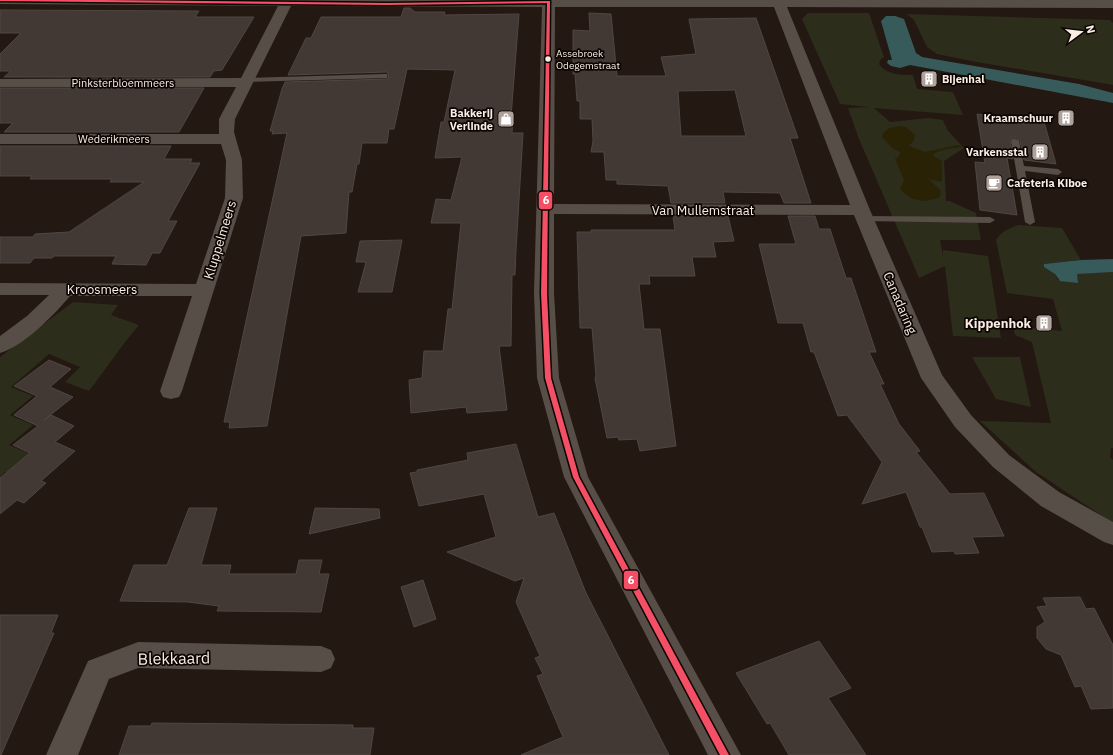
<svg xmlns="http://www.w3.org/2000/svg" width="1113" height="755" font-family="'IBM Plex Sans',sans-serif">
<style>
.green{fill:#2d2d1c}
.sand{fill:#2a2204}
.water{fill:#365b5a}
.building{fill:#423934;stroke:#504642;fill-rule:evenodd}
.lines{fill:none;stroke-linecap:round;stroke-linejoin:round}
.lane{fill:#574e47;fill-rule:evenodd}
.street{fill:#574e47;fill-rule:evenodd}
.bus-1-casing{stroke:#0c0502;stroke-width:3}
.bus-1{fill:#f44f64;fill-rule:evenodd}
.bus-dot{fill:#faede5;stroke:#0c0502;stroke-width:1.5}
.labels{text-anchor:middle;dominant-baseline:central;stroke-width:3.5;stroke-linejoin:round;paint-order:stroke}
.far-bus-label{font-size:10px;fill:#faede5;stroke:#0c0502;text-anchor:start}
.far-poi-label{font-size:11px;font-weight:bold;fill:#faede5;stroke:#0c0502;text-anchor:end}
.far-street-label{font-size:11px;fill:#faede5;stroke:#0c0502}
.street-label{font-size:13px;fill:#faede5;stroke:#0c0502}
.poi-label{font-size:13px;font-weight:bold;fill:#faede5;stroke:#0c0502;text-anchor:end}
.near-street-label{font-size:16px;fill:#faede5;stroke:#0c0502}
.line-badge{stroke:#0c0502;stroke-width:1.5}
.badge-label{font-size:11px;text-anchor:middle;font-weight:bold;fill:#fff}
</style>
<rect width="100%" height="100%" fill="#231812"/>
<path class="green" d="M 808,13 L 869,13 L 884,57 L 880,60 L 879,64 C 887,75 900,75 913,75 L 917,89 L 953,92 L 963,115 L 874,108 L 890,122 L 928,118 L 943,120 L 948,131 L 964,148 L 944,161 L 946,201 L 950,201 L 976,213 L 981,240 L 940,240 L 943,256 L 943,250 L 988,256 L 1001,338 L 953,336 L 945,266 L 919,278 L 859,139 L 848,108 L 868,107 L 840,104 L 802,19 Z
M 907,14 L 1110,20 L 1113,23 L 1113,85 L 971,61 L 937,54 L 927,47 L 914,20 Z
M 1019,225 L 1062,228 L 1081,260 L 1044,264 L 1055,274 L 1058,280 L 1078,280 L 1076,274 L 1081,273 L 1113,272 L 1113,448 L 1111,448 L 1110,457 L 1113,460 L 1113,523 L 1036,472 L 980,421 L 1051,423 L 1032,342 L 1015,335 L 1013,326 L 1062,331 L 1053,299 L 1007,293 L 996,240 C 1002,231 1009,228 1019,225 Z
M 73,302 L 118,305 L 111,315 L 139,325 C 121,346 106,369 89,391 L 65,382 L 80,367 L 49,354 L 11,387 L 33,396 L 10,415 L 33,425 L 9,445 L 35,456 L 11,475 L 5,472 L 0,477 L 0,357 Z
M 972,357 L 1020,357 L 1031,407 L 996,399 Z"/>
<path class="sand" d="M 901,126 L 906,127 L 915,135 L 914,140 L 909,146 L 925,152 L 958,145 L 963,147 L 946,149 L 935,153 L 933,156 L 942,161 L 942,182 L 929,179 L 941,191 L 940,197 C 925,204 910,201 900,189 L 904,180 L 895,159 L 899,156 L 900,152 L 892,148 L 882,137 C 884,128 893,127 901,126 Z"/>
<path class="water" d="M 886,16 L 895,16 L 904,19 L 916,53 L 922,57 L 1079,84 L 1113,93 L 1113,103 L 910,65 L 900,68 L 891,66 L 887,63 L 888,60 L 892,60 L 881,21 Z
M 1113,259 L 1113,272 L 1077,274 L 1078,283 L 1060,281 L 1055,274 L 1044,267 L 1044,264 L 1081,260 Z"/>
<path class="building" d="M 404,8 L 410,8 L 415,12 L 445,12 L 444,15 L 519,14 L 511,117 L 513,117 L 512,133 L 523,133 L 516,250 L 515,275 L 512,275 L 511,346 L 499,346 L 507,410 L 467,413 L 466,407 L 411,413 L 409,380 L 422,378 L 424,351 L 443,351 L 448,309 L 452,309 L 461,223 L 431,223 L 436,199 L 451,200 L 462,157 L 435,158 L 441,122 L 444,122 L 455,70 L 407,69 L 394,129 L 389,129 L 387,143 L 362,143 L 359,164 L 357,164 L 352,192 L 349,192 L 346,233 L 301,236 L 267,426 L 229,428 L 230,422 L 224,422 L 287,133 L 272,134 L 273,131 L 270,131 L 282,89 L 285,82 L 388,79 L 388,74 L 387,72 L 288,75 L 306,38 L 311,38 L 321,17 L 401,17 Z
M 0,10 L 199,11 L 195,17 L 254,17 L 222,70 L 214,71 L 210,77 L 4,77 L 11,71 L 0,71 L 0,54 L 21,33 L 0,33 Z
M 589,13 L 611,14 L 617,76 L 666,76 L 661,57 L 696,54 L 689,19 L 756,18 L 798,138 L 790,138 L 811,203 L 784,203 L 780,193 L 723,192 L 725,203 L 671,203 L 668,186 L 617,184 L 617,180 L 606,180 L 604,152 L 591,152 L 593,141 L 592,119 L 580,119 L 580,101 L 577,101 L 575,74 L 573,74 L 573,30 L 590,31 ZM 735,90 L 746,136 L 681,136 L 678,91 Z
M 0,88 L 204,88 L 179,132 L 4,132 L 13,123 L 0,123 Z
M 977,114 L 1044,122 L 1056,164 L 1024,160 L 1020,141 L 1015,138 L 1012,138 L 1010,140 L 1013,159 L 1007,158 L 1017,215 L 980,210 L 975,162 L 985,163 Z
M 0,146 L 171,146 L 164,159 L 192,159 L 190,163 L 200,163 L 168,221 L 177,221 L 160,253 L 152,253 L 146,265 L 112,264 L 116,256 L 54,256 L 52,258 L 34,258 L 30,263 L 0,263 L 0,237 L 33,237 L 35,234 L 69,232 L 144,182 L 110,182 L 112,179 L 30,179 L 32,176 L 0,176 Z
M 673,216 L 728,216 L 734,241 L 713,242 L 716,257 L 692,257 L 695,276 L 649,276 L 650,284 L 639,284 L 644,329 L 660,329 L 676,446 L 640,451 L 637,439 L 619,440 L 618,437 L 607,438 L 595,378 L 596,376 L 592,328 L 580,328 L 577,232 L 591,232 L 591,230 L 675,230 Z
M 788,216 L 815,216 L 819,229 L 830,229 L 846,278 L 851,278 L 876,352 L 869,352 L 884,384 L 880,384 L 899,424 L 920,451 L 916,452 L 950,494 L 984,493 L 1004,536 L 972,537 L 979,553 L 955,554 L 954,551 L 932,552 L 922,527 L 920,527 L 906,492 L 862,504 L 882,462 L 847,415 L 838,416 L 814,352 L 811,352 L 803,323 L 778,323 L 759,244 L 796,244 Z
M 402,240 L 392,292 L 358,292 L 366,262 L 356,262 L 360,241 Z
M 49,360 L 71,369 L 50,387 L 73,397 L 44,420 L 51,415 L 74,426 L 55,442 L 75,451 L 41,481 L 46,483 L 24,503 L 17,500 L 0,514 L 0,478 L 30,453 L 13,445 L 38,426 L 14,415 L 37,396 L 14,386 Z
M 516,444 L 538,517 L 554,513 L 586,593 L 669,755 L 521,755 L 563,737 L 537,676 L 543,674 L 535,658 L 540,656 L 516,602 L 524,578 L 515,581 L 447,552 L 496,537 L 484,494 L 419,506 L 410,473 L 417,472 L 417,470 L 468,460 L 467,453 Z
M 189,508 L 217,508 L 201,565 L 231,565 L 229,574 L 296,574 L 299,560 L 322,560 L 319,574 L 329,574 L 321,612 L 217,611 L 219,606 L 188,602 L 120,601 L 134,565 L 167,565 Z
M 315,508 L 379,509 L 380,518 L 309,534 Z
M 423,580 L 436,619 L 414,627 L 401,587 Z
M 1080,597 L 1086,609 L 1094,608 L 1113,645 L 1113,708 L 1091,709 L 1081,686 L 1075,687 L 1061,655 L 1046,649 L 1037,638 L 1037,627 L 1045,622 L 1037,607 L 1047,606 L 1043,598 Z
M 0,615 L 58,615 L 51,633 L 54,633 L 1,755 L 0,755 Z
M 819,641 L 851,688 L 828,698 L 866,755 L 789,755 L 770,723 L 767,724 L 736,673 Z
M 152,723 L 353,725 L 353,728 L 374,728 L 370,755 L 119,755 L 129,726 L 151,726 Z"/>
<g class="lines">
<path class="lane" d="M 384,74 L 387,74 L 387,78 L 247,82 L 243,80 L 247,78 Z
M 1012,139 L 1015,139 L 1019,141 L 1024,166 L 1058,169 L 1062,172 L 1058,175 L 1025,171 L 1035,222 L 1030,225 L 1025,222 L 1011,141 Z
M 864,216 L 990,217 L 995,220 L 990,223 L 861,221 L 859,219 Z"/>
<path class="street" d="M 0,0 L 1113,0 L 1113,8 L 787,7 L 870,210 L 942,375 L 971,415 L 1009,455 L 1059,492 L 1113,522 L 1113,545 L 1104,542 L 1041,506 L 993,467 L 955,427 L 921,378 L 854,215 L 554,214 L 554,293 L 559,378 L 588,477 L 741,755 L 708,755 L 564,477 L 537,378 L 534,293 L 542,7 L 291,6 L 235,119 L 234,132 L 242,160 L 243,198 L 182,391 L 179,397 L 171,399 L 163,397 L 160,391 L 192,296 L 70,296 C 55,314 23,347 0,353 L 0,336 L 27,316 L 49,295 L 0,295 L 0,283 L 196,284 L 225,198 L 226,160 L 221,144 L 0,144 L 0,134 L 219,134 L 219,119 L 236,87 L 0,87 L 0,79 L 241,78 L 278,6 L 0,4 ZM 555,7 L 774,7 L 850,205 L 554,204 Z
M 138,642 L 321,646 L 331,650 L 335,659 L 331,668 L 321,672 L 138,668 L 109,679 L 78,755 L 46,755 L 88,661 Z"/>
<g class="bus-1-casing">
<path id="bus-1" d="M 0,0 L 103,0 L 387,3 L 550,1 L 547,293 L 551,378 L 579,477 L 729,755 L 720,755 L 573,477 L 545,378 L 541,293 L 547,3 L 387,5 L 0,1 Z"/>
</g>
<use href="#bus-1" class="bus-1"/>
</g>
<defs>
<g id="building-square" transform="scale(0.9)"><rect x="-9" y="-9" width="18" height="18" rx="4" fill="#afa29b" stroke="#0c0502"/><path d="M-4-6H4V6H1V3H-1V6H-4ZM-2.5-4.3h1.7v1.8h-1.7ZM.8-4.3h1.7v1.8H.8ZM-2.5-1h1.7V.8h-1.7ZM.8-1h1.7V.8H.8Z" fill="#fff"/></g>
<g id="shop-square" transform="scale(0.9)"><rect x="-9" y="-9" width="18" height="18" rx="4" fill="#afa29b" stroke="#0c0502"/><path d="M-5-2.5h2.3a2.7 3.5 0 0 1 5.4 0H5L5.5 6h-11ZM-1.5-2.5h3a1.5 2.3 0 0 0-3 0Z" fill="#fff"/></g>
<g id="cafe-square" transform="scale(0.9)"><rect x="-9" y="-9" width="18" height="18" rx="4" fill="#afa29b" stroke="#0c0502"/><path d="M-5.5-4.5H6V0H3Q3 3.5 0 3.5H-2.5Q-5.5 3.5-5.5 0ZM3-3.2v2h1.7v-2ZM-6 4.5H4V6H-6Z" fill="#fff"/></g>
</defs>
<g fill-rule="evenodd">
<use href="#building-square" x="929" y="79"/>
<use href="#building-square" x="1066" y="118"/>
<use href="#shop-square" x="506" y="119"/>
<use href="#building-square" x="1040" y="152"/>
<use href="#cafe-square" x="994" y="183"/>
<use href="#building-square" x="1044" y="323"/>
</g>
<circle class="bus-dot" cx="548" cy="59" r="3.5"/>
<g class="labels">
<g class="far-bus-label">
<text x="556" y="53">Assebroek<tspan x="556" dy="12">Odegemstraat</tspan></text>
</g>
<g class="far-poi-label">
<text x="942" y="79" text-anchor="start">Bijenhal</text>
<text x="493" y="113">Bakkerij<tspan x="493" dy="13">Verlinde</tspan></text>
<text x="1053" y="118">Kraamschuur</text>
<text x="1027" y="152">Varkensstal</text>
<text x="1007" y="183" text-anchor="start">Cafeteria Kiboe</text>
</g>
<g class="far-street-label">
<text x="123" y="83">Pinksterbloemmeers</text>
<text x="114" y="139">Wederikmeers</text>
</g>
<g class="street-label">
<text x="703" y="210">Van Mullemstraat</text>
<text transform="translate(220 240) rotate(-73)">Kluppelmeers</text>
<text x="102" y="289">Kroosmeers</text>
<text transform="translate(900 303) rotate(67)">Canadaring</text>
</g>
<g class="poi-label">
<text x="1031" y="323">Kippenhok</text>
</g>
<g class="near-street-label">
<text transform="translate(174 658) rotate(-1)">Blekkaard</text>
</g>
</g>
<g class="line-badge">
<rect x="538" y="191" width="15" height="19" rx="4" fill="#f44f64"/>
<rect x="623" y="570" width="16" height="20" rx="4" fill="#f44f64"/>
</g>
<g class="badge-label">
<text x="546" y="204">6</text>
<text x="631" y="584">6</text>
</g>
<g transform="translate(1081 32) rotate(75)" stroke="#0c0502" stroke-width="3" paint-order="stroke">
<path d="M0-3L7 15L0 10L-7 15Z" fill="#faede5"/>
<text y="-6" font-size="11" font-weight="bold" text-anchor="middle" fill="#faede5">N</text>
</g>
</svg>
